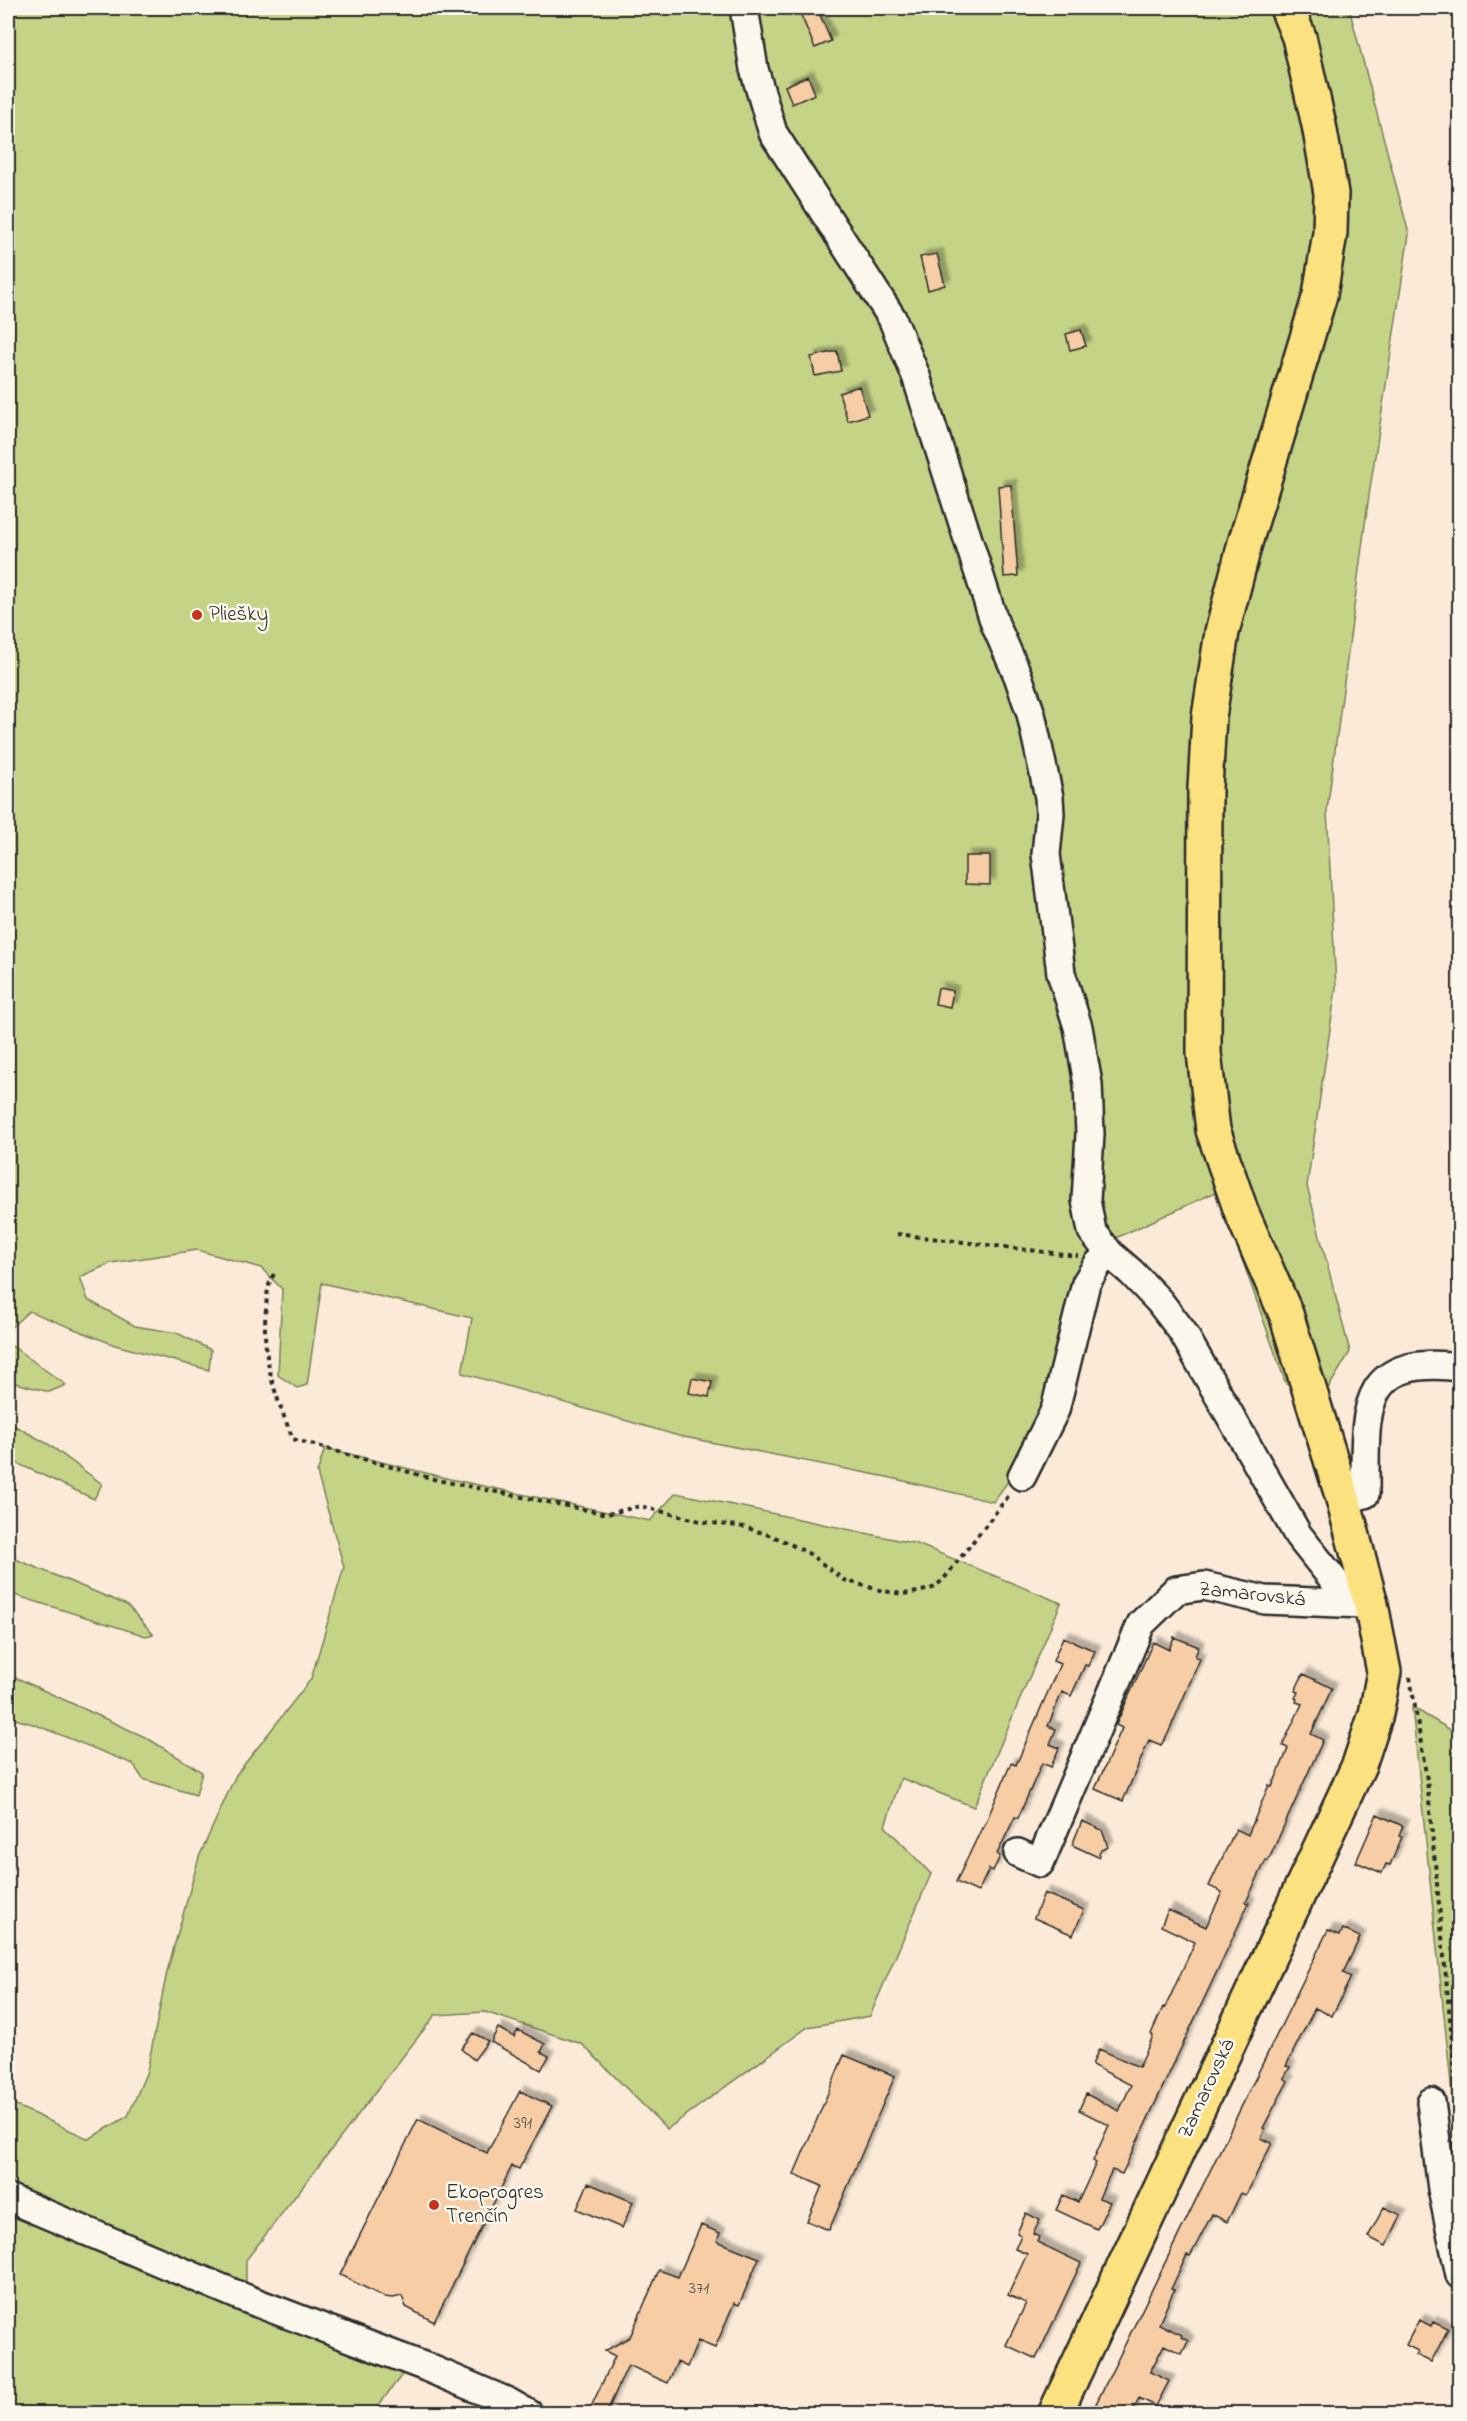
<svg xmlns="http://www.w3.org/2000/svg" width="1467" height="2421" font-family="'Indie Flower',sans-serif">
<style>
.green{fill:#c5d387;stroke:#787f59;stroke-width:1.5}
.building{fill:#f6cda5;stroke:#2b2b2b;stroke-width:1.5;filter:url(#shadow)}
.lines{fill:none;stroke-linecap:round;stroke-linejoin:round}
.minor-casing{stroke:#2b2b2b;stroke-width:32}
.major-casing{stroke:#2b2b2b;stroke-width:38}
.path{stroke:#2b2b2b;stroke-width:4;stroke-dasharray:4.5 4.5;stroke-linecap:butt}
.minor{stroke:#fbf7ec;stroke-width:27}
.major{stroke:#fbe180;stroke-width:33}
.poi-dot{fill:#c8321e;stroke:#fbf7ec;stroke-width:2}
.labels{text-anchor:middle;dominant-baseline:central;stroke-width:5;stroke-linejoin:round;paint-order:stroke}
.number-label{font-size:18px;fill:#5e544a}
.poi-label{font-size:21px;fill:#2b2b2b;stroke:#fbf7ec;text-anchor:start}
.street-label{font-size:21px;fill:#2b2b2b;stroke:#fbf7ec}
</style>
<defs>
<filter id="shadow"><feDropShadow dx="5.5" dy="-5.5" stdDeviation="1.5" flood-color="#0004"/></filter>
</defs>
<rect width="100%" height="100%" fill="#faead7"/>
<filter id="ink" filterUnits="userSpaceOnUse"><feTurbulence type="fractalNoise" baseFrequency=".0167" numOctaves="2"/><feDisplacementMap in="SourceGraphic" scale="12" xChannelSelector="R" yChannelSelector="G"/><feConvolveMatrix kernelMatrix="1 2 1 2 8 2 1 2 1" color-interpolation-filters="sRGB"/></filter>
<g filter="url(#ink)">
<path class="green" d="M 8,8 L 1349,8 L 1409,234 L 1368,502 L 1327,810 L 1336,988 L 1307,1186 L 1350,1352 L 1329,1387 L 1286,1384 L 1218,1191 L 1109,1241 L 1078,1269 L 1064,1318 L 1054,1377 L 1024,1460 L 993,1502 L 887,1477 L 679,1436 L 462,1373 L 472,1318 L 322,1283 L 307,1385 L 297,1388 L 278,1375 L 282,1289 L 261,1268 L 197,1250 L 111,1263 L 80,1277 L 88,1300 L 135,1326 L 177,1333 L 211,1350 L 209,1370 L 115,1345 L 29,1311 L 8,1330 Z
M 8,1343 L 66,1385 L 49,1392 L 8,1381 Z
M 8,1422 L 48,1444 L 102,1484 L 94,1499 L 8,1459 Z
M 325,1448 L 450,1479 L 650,1521 L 676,1493 L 917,1544 L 1061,1603 L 974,1807 L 901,1778 L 885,1826 L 931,1874 L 870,2016 L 808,2027 L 667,2129 L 582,2044 L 485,2012 L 435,2015 L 246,2260 L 246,2301 L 404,2372 L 373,2413 L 8,2414 L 8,2102 L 89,2139 L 128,2116 L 147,2071 L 167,1972 L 199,1857 L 236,1775 L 311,1679 L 344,1567 L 317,1473 Z
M 8,1556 L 127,1605 L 153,1634 L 146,1636 L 8,1593 Z
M 8,1674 L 147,1738 L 202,1772 L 196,1795 L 143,1779 L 133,1764 L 36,1725 L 8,1717 Z
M 1412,1707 L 1459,1735 L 1459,2160 Z"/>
<path class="building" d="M 798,8 L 817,8 L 831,41 L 815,48 Z
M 808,76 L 815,94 L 792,104 L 785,86 Z
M 937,254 L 945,285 L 928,290 L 920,257 Z
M 1081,330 L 1086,346 L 1070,350 L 1066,334 Z
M 837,351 L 841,371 L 815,376 L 811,357 Z
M 859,386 L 868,415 L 848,421 L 839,393 Z
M 1011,485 L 1018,576 L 1004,577 L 998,486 Z
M 965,856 L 990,856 L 990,885 L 965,884 Z
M 938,988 L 953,991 L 950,1007 L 935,1004 Z
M 692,1378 L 712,1382 L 709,1397 L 689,1393 Z
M 1063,1637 L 1095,1651 L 1088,1666 L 1085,1665 L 1071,1696 L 1062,1692 L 1048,1726 L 1056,1729 L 1050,1744 L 1059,1748 L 1051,1767 L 1042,1763 L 1018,1818 L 1015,1817 L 997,1854 L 1000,1856 L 993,1871 L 989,1869 L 978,1892 L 956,1882 L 982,1828 L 983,1829 L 1011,1763 L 1016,1765 L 1060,1664 L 1053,1661 Z
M 1174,1637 L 1199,1647 L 1195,1656 L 1200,1659 L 1167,1736 L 1161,1745 L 1149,1740 L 1123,1801 L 1095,1789 L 1122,1728 L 1116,1725 L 1153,1642 L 1169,1650 Z
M 1303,1674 L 1332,1688 L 1311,1734 L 1323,1740 L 1268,1861 L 1266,1860 L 1246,1902 L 1249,1903 L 1122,2174 L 1112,2170 L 1099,2198 L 1110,2202 L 1097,2229 L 1056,2210 L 1063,2195 L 1078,2202 L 1096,2163 L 1093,2161 L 1109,2125 L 1079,2110 L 1086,2094 L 1119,2111 L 1131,2085 L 1092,2065 L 1099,2049 L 1139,2067 L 1153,2036 L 1151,2034 L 1163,2007 L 1165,2008 L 1195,1942 L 1161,1926 L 1168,1910 L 1206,1927 L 1222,1892 L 1209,1886 L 1236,1829 L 1248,1835 L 1269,1785 L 1272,1787 L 1286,1754 L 1288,1748 L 1283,1746 L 1284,1742 L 1302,1704 L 1296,1702 L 1297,1699 L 1295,1698 L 1298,1692 L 1295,1691 Z
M 1377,1814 L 1403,1826 L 1399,1836 L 1402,1837 L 1390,1865 L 1386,1864 L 1382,1873 L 1356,1862 Z
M 1082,1821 L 1102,1830 L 1108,1847 L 1101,1850 L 1098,1857 L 1072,1845 Z
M 1044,1893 L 1084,1910 L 1073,1935 L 1034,1918 Z
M 1343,1929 L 1360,1937 L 1343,1973 L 1351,1977 L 1332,2016 L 1315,2008 L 1286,2066 L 1290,2067 L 1284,2078 L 1288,2081 L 1263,2128 L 1265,2129 L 1261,2138 L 1272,2143 L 1246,2195 L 1241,2193 L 1227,2222 L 1212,2214 L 1194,2249 L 1190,2256 L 1187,2255 L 1171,2289 L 1174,2290 L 1159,2324 L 1182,2335 L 1181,2337 L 1188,2341 L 1182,2354 L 1164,2345 L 1150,2372 L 1169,2381 L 1156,2406 L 1139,2398 L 1131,2414 L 1091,2414 L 1328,1930 L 1340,1935 Z
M 498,2028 L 514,2037 L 518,2030 L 545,2044 L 541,2052 L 549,2056 L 541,2070 L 491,2042 Z
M 473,2033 L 488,2041 L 474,2060 L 461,2049 Z
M 844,2055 L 895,2076 L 829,2230 L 807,2221 L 822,2186 L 794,2174 Z
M 520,2091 L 552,2106 L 519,2169 L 512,2166 L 434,2322 L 406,2307 L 402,2296 L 393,2298 L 384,2297 L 340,2275 L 418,2119 L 487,2153 Z
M 588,2183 L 633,2202 L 622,2228 L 577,2209 Z
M 1384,2207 L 1401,2215 L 1386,2246 L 1368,2237 Z
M 1026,2213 L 1040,2220 L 1033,2234 L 1039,2237 L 1037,2242 L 1081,2263 L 1036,2359 L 1006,2345 L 1026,2303 L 1008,2295 L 1027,2254 L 1015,2249 L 1021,2235 L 1017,2233 Z
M 701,2225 L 720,2233 L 717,2241 L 759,2258 L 739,2305 L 734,2303 L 715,2348 L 698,2341 L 687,2367 L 677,2362 L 668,2383 L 628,2365 L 606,2414 L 590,2409 L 615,2356 L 605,2351 L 630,2337 L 659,2270 L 678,2277 Z
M 1419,2320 L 1431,2326 L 1433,2322 L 1448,2329 L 1431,2362 L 1416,2355 L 1418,2351 L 1406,2345 Z"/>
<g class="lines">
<g class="minor-casing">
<path id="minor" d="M 744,8 L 754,69 L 773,133 L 892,318 L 916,376 L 995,624 L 1018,676 L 1031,714 L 1049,797 L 1050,814 L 1046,854 L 1061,973 L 1078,1027 L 1088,1084 L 1090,1134 L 1086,1200 L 1092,1231 L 1110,1254 L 1131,1272 L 1159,1301 L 1182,1331 L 1298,1535 L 1352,1603
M 1022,1476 L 1055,1410 L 1086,1283 L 1098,1264 L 1110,1254
M 1343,1499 L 1365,1494 C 1366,1416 1355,1354 1460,1367
M 1018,1853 L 1040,1863 L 1141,1624 L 1176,1590 L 1204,1586 L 1265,1600 L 1364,1604
M 1431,2102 L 1442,2189 L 1460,2275
M 8,2198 L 247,2299 L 426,2367 L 508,2402 L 529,2414"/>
</g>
<g class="major-casing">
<path id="major" d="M 1055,2414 L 1359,1765 L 1376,1714 L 1384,1672 L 1371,1604 L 1343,1499 L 1286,1314 L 1241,1211 L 1213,1130 L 1204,1053 L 1205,788 L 1209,717 L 1222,632 L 1245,543 L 1320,295 L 1330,233 L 1331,193 L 1319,125 L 1299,37 L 1287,8"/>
</g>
<path class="path" d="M 897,1234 L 1078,1256
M 274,1274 C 267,1285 267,1296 266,1309 C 261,1358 275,1395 293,1439 L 437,1480 L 607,1514 L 640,1506 L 704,1522 L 745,1527 L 780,1539 L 808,1553 L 844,1580 L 883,1591 L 903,1594 L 918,1592 L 933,1588 L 943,1580 L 1010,1494
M 1410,1677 L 1427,1780 L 1460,2123
M 1448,2001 L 1460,1999"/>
<use href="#minor" class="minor"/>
<use href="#major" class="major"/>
</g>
</g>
<g class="poi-dot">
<circle cx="197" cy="615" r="6"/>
<circle cx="434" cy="2205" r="6"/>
</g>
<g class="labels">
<g class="number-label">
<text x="523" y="2124">391</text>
<text x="699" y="2289">371</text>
</g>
<g class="poi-label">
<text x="209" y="615">Pliešky</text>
<text x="446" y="2193">Ekoprogres<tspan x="446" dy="24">Trenčín</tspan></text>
</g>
<g class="street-label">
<text transform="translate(1252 1595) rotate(6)">Zamarovská</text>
<text transform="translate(1207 2089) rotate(-65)">Zamarovská</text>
</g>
</g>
<rect width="1467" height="2421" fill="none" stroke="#fbf7ec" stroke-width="30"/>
<rect x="15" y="15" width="1437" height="2391" fill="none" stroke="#2b2b2b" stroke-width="2" filter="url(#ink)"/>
</svg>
